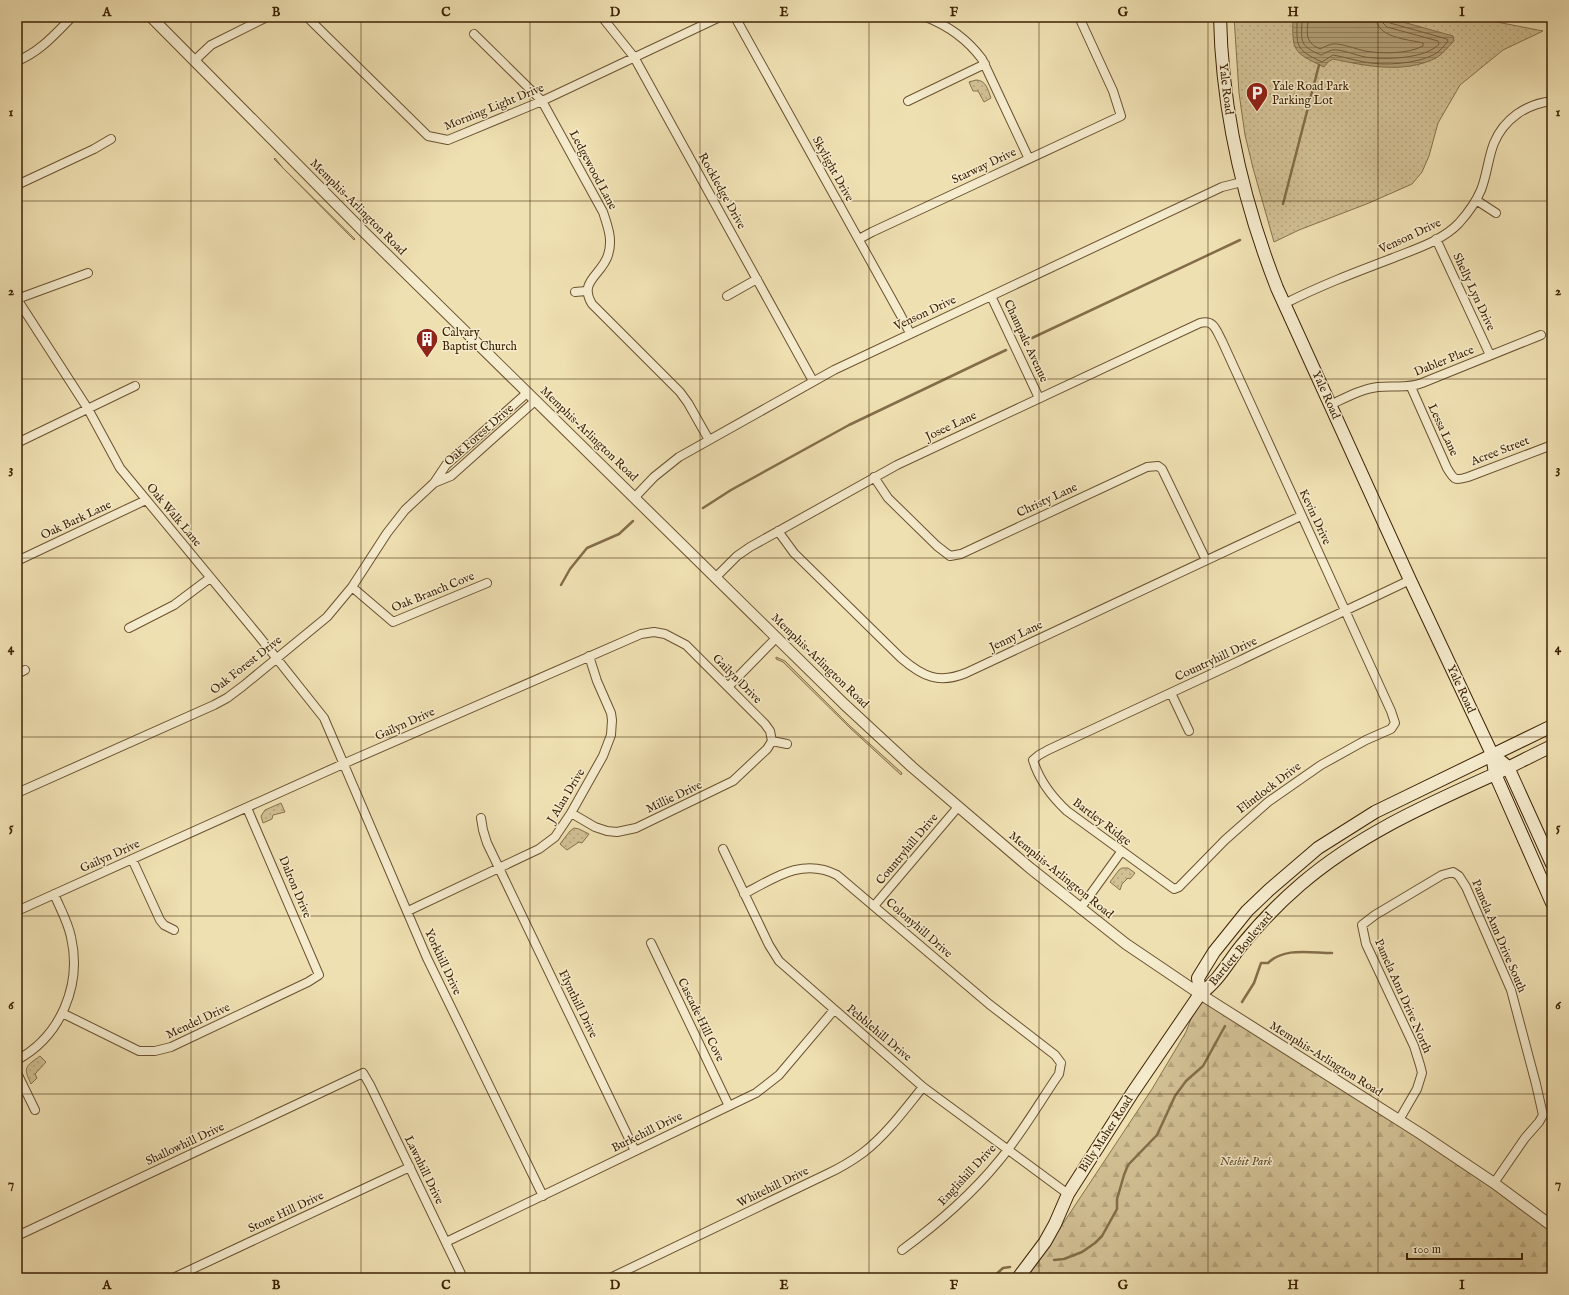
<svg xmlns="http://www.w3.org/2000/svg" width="1569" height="1295" font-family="'IM FELL English',serif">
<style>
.grass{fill:url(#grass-dots);stroke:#87714c}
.forest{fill:url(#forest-firs);stroke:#87714c}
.water{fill:url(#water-rules);stroke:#836d49}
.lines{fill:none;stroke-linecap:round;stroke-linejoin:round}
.shore{stroke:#78603e;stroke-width:1}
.stream{stroke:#836d49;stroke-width:2.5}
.minor-casing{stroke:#6a5230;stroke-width:10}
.tertiary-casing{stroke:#6a5230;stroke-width:12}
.secondary-casing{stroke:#3d2204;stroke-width:14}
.minor{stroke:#f5ebcd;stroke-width:8}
.tertiary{stroke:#f5ebcd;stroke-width:10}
.secondary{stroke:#f5ebcd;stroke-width:12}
.grid{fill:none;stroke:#3d2204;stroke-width:1;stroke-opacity:0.55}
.labels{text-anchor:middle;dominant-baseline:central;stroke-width:3;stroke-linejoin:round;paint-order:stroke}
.poi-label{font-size:12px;fill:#3d2204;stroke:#f5ebcd;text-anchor:start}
.street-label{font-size:12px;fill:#3d2204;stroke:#f5ebcd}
.park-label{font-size:12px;font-style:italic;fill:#624a28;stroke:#f5ebcd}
.neatline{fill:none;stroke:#3d2204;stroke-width:1.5}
.grid-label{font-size:13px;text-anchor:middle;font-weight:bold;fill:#3d2204}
</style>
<defs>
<pattern id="grass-dots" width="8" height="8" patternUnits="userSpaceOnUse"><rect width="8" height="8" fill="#d1c094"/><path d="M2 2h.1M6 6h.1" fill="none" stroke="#b4a57e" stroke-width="1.8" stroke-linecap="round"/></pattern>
<pattern id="forest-firs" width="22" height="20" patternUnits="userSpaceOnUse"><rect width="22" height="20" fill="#d1c094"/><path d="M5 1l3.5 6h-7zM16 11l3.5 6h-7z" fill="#b4a57e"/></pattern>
<pattern id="water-rules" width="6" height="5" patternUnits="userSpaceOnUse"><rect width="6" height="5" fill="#b29f77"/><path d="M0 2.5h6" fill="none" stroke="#92815f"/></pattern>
</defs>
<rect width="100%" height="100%" fill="#efe0b2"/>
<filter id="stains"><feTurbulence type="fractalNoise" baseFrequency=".005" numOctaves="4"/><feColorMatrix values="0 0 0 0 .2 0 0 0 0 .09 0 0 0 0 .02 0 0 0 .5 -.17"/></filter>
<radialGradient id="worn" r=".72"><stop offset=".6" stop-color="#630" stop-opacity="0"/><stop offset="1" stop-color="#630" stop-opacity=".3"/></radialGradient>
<path class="grass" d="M 1234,17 L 1471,17 L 1543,31 L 1503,50 L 1460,85 L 1438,123 L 1429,156 L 1422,172 L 1412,184 L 1369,203 L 1299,230 L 1274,242 L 1253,168 L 1245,135 L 1239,93 Z
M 976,80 C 986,80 988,90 991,98 L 984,102 L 978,91 L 973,91 L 969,82 Z
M 275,158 L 283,168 L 355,239 L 354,240 L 274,159 Z
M 776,657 L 785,661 L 850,726 L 902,773 L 901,775 L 849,727 L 783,662 L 776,659 Z
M 281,803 L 285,812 L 273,815 L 272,819 L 263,823 L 261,816 L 265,810 Z
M 574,828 L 579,829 L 589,834 L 582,843 L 579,842 L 567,850 L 560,844 L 570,831 Z
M 1122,868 L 1128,868 L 1135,873 L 1130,879 L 1128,878 L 1122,884 L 1120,890 L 1110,882 L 1119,870 Z
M 40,1056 L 46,1062 L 35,1074 L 37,1078 L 31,1084 C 23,1067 25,1067 40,1056 Z"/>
<path class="forest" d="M 1201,993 L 1552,1223 L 1552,1278 L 1027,1278 L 1152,1089 L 1186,1032 Z"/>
<path class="water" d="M 1293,17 L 1385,17 L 1453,36 L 1454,41 C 1448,47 1443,54 1436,58 C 1404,74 1366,66 1333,59 L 1328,62 L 1324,67 C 1293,52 1292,52 1293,17 Z"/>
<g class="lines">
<path class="shore" d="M 1297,17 C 1297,46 1294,49 1322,62 L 1333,55 C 1344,57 1354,60 1364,62 C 1384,66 1417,64 1435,54 C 1440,51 1444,46 1448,41 L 1447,39 L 1390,23 L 1387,21 L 1387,17
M 1302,17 C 1302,40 1297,45 1321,55 C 1324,54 1328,51 1332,50 C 1342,49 1355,55 1365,57 C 1384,60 1426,59 1439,44 L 1438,41 L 1387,27 L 1383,23 L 1382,17
M 1308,17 C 1308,33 1303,41 1320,49 C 1324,47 1328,45 1332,44 C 1342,43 1355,49 1365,51 C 1382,54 1408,54 1423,46 L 1423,43 C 1407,39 1376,38 1376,17"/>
<path class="stream" d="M 1283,204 L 1319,65
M 1032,338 L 1240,240
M 703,508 L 731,490 L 849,425 L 1006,350
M 561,585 L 570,569 L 587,548 L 619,534 L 633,521
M 1242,1002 L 1254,983 L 1261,963 L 1268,963 C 1284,947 1310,953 1332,953
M 1054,1260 L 1064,1259 L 1082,1252 L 1095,1243 L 1102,1236 L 1117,1209 L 1117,1199 L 1124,1175 L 1128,1165 L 1157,1135 L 1175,1096 L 1186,1081 L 1203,1066 L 1225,1026
M 992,1278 L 1003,1268 L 1010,1267"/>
<g class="minor-casing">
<path id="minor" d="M 307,17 L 428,136 L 448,140 L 542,101 L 720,17
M 602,17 L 634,57 L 813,381
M 735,17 L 900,314 L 910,333
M 926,17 C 949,26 967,39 982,59 L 1029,159
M 474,34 L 542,101 L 603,212 C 608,227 613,240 608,255 C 602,275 578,281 592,304 L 680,392 L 688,403 L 709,440
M 17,61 C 40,52 55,34 72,17
M 194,61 L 211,45 L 267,17
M 908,101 L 985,64
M 17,185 L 94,149 L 111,139
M 1476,200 L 1496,213
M 859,239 L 872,232 L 1121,116 L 1113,91 L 1079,17
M 1436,239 L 1490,355
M 88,273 L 17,299 L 88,409 L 120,468 L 258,635 L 324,718 L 427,958 L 543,1196
M 575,292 L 586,291
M 727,296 L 757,279
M 991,296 L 1039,398
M 1284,304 C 1319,286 1356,272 1393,258 C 1415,249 1442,241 1459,223 C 1468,213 1476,202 1481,190 C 1487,175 1488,158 1494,143 C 1504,119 1526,104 1552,101
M 1411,387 L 1447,468 C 1454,480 1455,481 1468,477 L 1552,445
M 1330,405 C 1345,398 1361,389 1378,387 C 1394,385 1406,389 1422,383 L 1541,335
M 17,443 L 135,386
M 874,477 L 888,498 L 937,546 L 950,556 L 961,554 L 1147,467 L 1158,466 L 1162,469 L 1206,560
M 434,483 L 451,476 L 536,400
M 635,497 L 654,477 L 679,457 L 834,370 L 1222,187 L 1242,182
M 778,531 L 794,553 L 901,658 C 923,677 939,684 966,673 L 1301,516
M 17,561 L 146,500
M 716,577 L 737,556 L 750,547 L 897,465 L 1200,323 C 1214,319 1216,330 1222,341 L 1391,711 L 1395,723 L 1391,729 L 1366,740 L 1321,765 L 1268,802 L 1225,840 L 1179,887 L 1174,889 L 1067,811 C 1052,797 1039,780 1033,760 L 1039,755 L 1048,750 L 1237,662 C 1294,634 1352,608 1410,580
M 352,587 L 393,622 L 487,583
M 129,628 L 174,605 L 210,578
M 17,674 L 25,670
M 728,687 L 777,637
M 1171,693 L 1189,731
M 772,741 L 787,744
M 17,793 L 214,705 L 227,698 L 243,686 L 327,617 L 352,587 L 387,533 L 405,510 L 434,483 L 446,465 L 528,392
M 571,813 L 595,827 L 607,831 L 617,832 L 636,828 L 733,781 L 767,749 L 772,741
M 481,818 L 483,830 L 487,843 L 635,1151
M 723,849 L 769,945 L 779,961 L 923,1087 L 1068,1194
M 132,859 L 160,920 L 164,925 L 174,930
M 744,894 C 774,878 803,857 837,875 L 989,1004 L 1055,1055 L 1061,1063
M 874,906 L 958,807
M 1080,909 L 1121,852
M 17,911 L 343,764 L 641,634 L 654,632 L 665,634 L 686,645 L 765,724 L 770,731 L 772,741
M 408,911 L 539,849 L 555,837 L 571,813 L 603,756 L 611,735 L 612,720 L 611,713 L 597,681 L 589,656
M 651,943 L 729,1106
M 62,1013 L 139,1051 L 155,1051 L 171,1047 L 308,982 L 319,975 L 247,808
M 17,1060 C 61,1036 82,985 71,937 C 68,922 60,908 54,894
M 17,1073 L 35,1110
M 1399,1120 L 1417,1089 L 1422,1073 L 1420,1065 L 1414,1046 L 1366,944 L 1362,925 L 1375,915 L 1442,875 L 1453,872 L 1459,876 L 1466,887 L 1511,990 L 1536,1084 L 1543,1115 L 1539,1122 L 1525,1138 L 1494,1183
M 17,1236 L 363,1073 L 370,1085 L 463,1278
M 446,1242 L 756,1093 L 779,1075 L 834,1010
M 902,1250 C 936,1225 971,1195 998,1162 C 1021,1135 1039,1103 1059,1074 L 1061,1063
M 173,1278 L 410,1167
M 610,1278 L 827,1174 C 840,1168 852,1161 864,1152 C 887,1134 905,1109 923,1087"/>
</g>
<g class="tertiary-casing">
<path id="tertiary" d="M 151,17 L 365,233 L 844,704 L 912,767 L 1030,868 L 1126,944 L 1200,994 L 1421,1134 L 1494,1183 L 1552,1226"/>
</g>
<g class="secondary-casing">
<path id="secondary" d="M 1220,17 C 1222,111 1243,201 1277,288 L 1410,580 L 1492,754 L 1495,774 L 1552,903
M 1502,762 L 1508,767 L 1512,776 L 1552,864
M 1200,994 L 1198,978 L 1214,952 L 1247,911 L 1269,890 L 1318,848 L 1375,812 L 1552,726
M 1018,1278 L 1045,1242 L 1055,1224 L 1068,1194 L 1133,1092 L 1200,994 C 1218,982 1228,962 1241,946 C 1259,924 1279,903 1300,885 C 1358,835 1426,805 1495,774 C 1514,765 1533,755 1552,746"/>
</g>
<use href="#minor" class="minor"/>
<use href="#tertiary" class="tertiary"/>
<use href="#secondary" class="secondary"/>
</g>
<path class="grid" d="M 191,17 L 191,1278M 361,17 L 361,1278M 530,17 L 530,1278M 700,17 L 700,1278M 869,17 L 869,1278M 1039,17 L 1039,1278M 1208,17 L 1208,1278M 1378,17 L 1378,1278M 17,201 L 1552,201M 17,379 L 1552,379M 17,558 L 1552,558M 17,737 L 1552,737M 17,916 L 1552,916M 17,1094 L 1552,1094"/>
<defs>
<g id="parking-pin" transform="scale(1.15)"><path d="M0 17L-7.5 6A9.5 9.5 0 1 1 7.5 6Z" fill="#8f2418" stroke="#f5ebcd"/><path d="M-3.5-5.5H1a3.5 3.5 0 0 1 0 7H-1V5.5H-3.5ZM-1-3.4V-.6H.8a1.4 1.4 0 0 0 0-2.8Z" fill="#fff"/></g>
<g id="building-pin" transform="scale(1.15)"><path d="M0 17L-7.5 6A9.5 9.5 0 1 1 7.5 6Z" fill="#8f2418" stroke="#f5ebcd"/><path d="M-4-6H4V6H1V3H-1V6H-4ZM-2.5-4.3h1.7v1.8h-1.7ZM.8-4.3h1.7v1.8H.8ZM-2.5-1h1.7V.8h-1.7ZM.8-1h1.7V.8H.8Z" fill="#fff"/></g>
</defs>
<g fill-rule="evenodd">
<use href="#parking-pin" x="1257" y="93"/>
<use href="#building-pin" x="427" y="339"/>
</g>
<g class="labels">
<g class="poi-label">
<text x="1272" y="86">Yale Road Park<tspan x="1272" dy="14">Parking Lot</tspan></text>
<text x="442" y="332">Calvary<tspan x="442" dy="14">Baptist Church</tspan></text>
</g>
<g class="street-label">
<text transform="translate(1226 89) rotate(83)">Yale Road</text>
<text transform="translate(494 107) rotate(-22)">Morning Light Drive</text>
<text transform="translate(984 166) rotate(-25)">Starway Drive</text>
<text transform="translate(833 169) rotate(61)">Skylight Drive</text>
<text transform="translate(593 170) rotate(62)">Ledgewood Lane</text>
<text transform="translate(722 191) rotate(61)">Rockledge Drive</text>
<text transform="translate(358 207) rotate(45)">Memphis-Arlington Road</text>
<text transform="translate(1410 236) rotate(-25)">Venson Drive</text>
<text transform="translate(1474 292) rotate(65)">Shelly Lyn Drive</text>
<text transform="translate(925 313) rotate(-25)">Venson Drive</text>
<text transform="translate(1026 341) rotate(65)">Champale Avenue</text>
<text transform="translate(1444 361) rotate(-22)">Dabler Place</text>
<text transform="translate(1326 395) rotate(66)">Yale Road</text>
<text transform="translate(951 426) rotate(-25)">Josee Lane</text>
<text transform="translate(1443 430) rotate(65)">Lessa Lane</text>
<text transform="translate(589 434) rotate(44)">Memphis-Arlington Road</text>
<text transform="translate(479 435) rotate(-41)">Oak Forest Drive</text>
<text transform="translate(1500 451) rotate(-21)">Acree Street</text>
<text transform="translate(1047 500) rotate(-25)">Christy Lane</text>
<text transform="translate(174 515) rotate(50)">Oak Walk Lane</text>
<text transform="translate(1315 517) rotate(65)">Kevin Drive</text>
<text transform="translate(76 520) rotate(-25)">Oak Bark Lane</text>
<text transform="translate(433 592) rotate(-22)">Oak Branch Cove</text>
<text transform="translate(1016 636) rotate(-25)">Jenny Lane</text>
<text transform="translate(1216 659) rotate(-25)">Countryhill Drive</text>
<text transform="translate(820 661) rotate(44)">Memphis-Arlington Road</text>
<text transform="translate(246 665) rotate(-38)">Oak Forest Drive</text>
<text transform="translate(737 679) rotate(45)">Gailyn Drive</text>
<text transform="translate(1461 689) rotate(65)">Yale Road</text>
<text transform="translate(405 724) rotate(-24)">Gailyn Drive</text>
<text transform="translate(1269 788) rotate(-37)">Flintlock Drive</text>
<text transform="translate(566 796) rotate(-59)">J Alan Drive</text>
<text transform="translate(674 797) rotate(-25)">Millie Drive</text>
<text transform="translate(1102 822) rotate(37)">Bartley Ridge</text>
<text transform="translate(907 849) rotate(-50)">Countryhill Drive</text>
<text transform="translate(110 856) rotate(-24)">Gailyn Drive</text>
<text transform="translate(1061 875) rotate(39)">Memphis-Arlington Road</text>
<text transform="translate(295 887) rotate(67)">Dalron Drive</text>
<text transform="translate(919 928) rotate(41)">Colonyhill Drive</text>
<text transform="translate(1499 936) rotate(67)">Pamela Ann Drive South</text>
<text transform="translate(1241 949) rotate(-50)">Bartlett Boulevard</text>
<text transform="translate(443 962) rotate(65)">Yorkhill Drive</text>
<text transform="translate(1403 996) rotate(66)">Pamela Ann Drive North</text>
<text transform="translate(578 1004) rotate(64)">Flynthill Drive</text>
<text transform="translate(701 1020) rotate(64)">Cascade Hill Cove</text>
<text transform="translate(198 1021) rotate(-25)">Mendel Drive</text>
<text transform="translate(879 1033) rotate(40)">Pebblehill Drive</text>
<text transform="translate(1326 1059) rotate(32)">Memphis-Arlington Road</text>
<text transform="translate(647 1132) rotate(-26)">Burkehill Drive</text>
<text transform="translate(1106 1134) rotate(-57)">Billy Maher Road</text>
<text transform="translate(185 1144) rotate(-25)">Shallowhill Drive</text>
<text transform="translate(424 1170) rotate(64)">Lawnhill Drive</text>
<text transform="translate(967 1175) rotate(-47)">Englishill Drive</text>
<text transform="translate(773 1187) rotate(-26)">Whitehill Drive</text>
<text transform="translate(286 1212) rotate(-25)">Stone Hill Drive</text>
</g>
<g class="park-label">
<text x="1246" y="1161">Nesbit Park</text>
</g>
</g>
<rect width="1569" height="1295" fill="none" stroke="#efe0b2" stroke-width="44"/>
<path d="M1407 1253v6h115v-6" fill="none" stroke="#3d2204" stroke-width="2"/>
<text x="1413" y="1253" font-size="12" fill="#3d2204" stroke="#f5ebcd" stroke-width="3" paint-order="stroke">100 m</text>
<rect x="22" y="22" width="1525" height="1251" class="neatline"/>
<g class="grid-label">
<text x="107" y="16">A</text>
<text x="276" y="16">B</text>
<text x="446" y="16">C</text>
<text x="615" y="16">D</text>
<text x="784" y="16">E</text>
<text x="954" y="16">F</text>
<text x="1123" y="16">G</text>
<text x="1293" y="16">H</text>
<text x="1462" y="16">I</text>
<text x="11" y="116">1</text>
<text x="1558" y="116">1</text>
<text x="11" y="295">2</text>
<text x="1558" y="295">2</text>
<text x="11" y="473">3</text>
<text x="1558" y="473">3</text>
<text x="11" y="652">4</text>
<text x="1558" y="652">4</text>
<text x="11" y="831">5</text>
<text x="1558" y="831">5</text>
<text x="11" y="1009">6</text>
<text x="1558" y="1009">6</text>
<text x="11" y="1188">7</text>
<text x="1558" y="1188">7</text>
<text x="107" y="1289">A</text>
<text x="276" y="1289">B</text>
<text x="446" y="1289">C</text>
<text x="615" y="1289">D</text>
<text x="784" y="1289">E</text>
<text x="954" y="1289">F</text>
<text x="1123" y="1289">G</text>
<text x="1293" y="1289">H</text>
<text x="1462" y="1289">I</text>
</g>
<rect width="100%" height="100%" filter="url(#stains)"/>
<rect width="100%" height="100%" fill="url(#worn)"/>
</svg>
